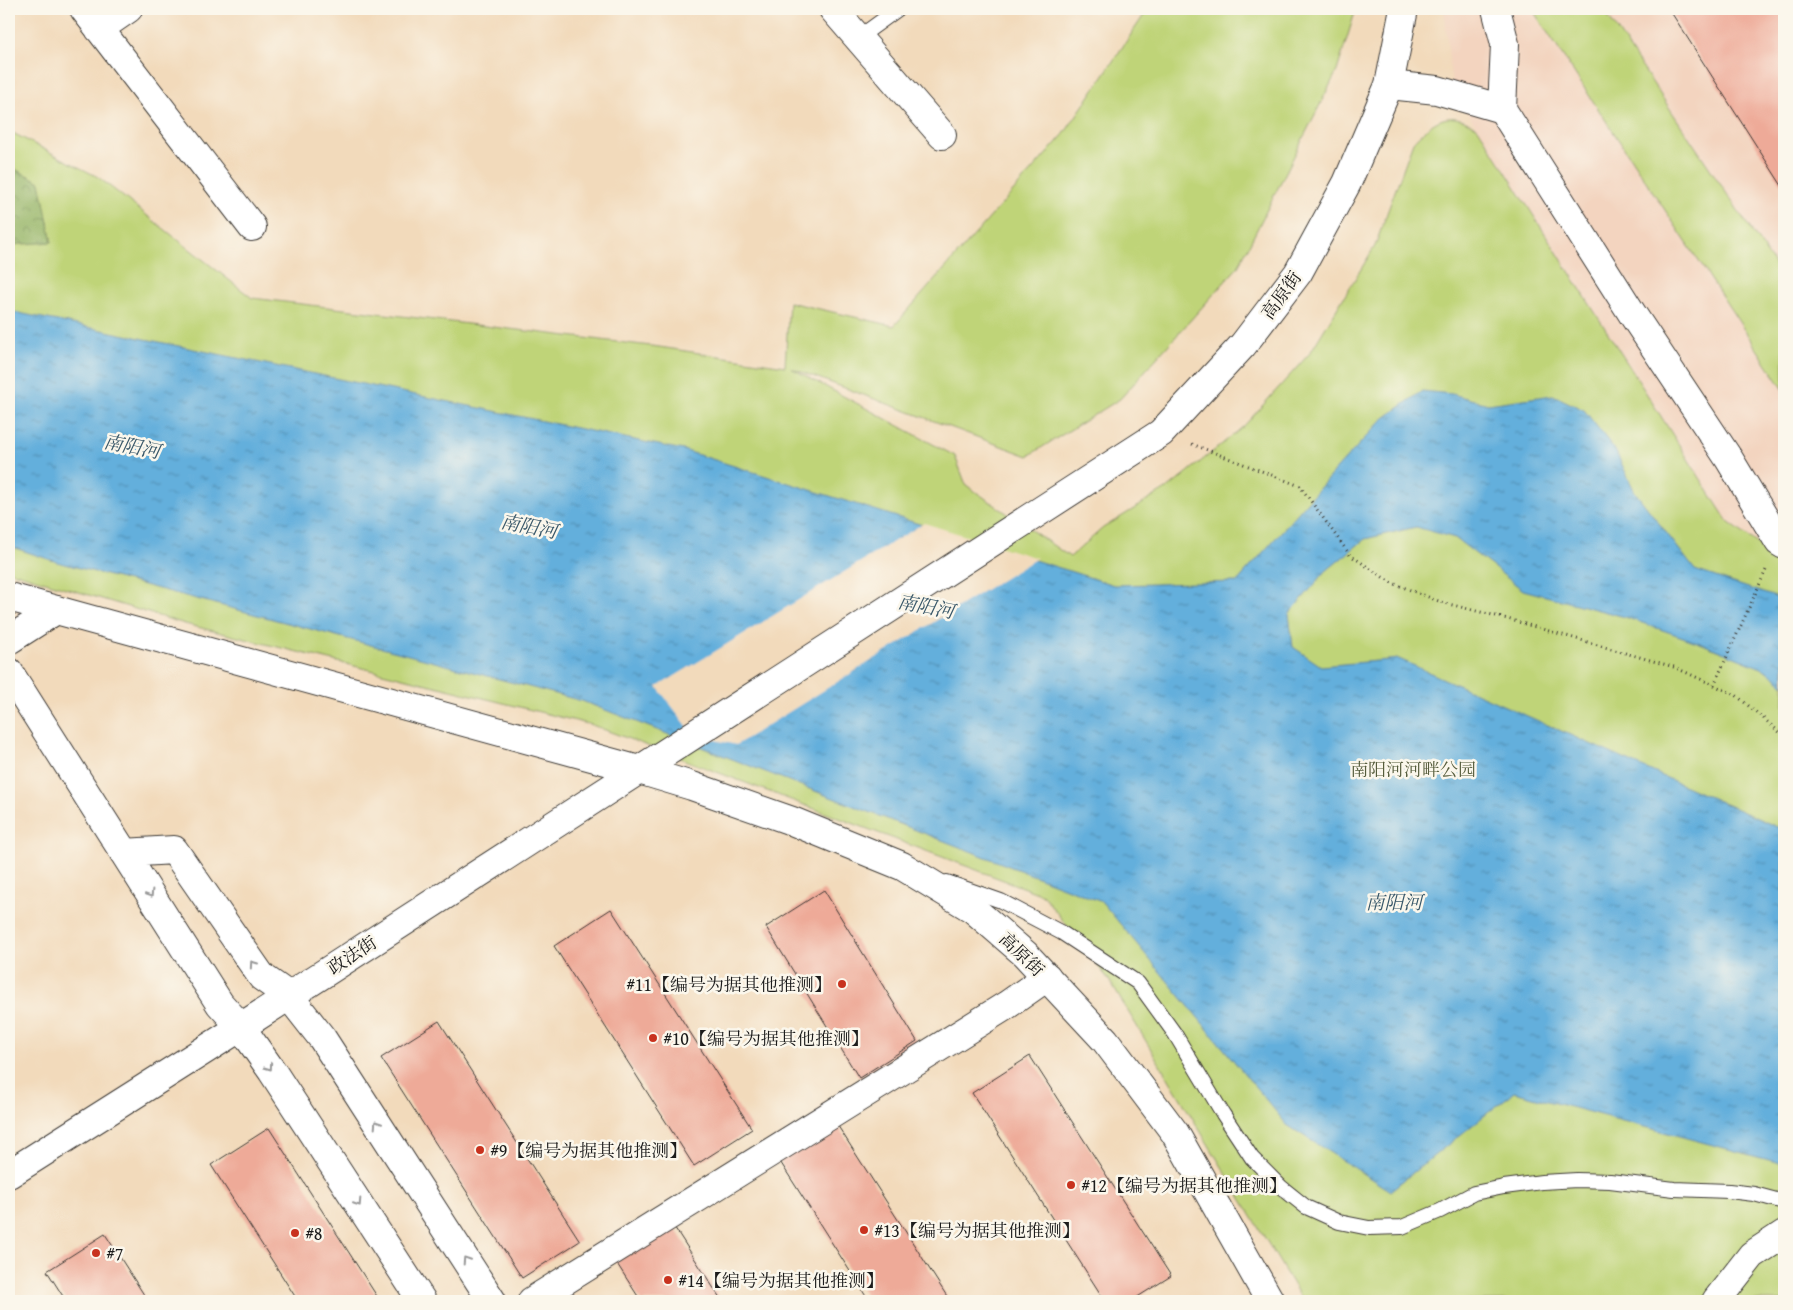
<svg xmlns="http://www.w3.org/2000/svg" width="1793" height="1310" font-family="'Gentium Book Plus','Noto Serif SC',serif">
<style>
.built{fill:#f3d4bf}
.green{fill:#bfd478;stroke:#6e784a}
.forest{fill:url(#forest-crowns);stroke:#5a6942}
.water{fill:url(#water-ripples);stroke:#40667c}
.pier{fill:#f2dabb}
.building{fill:#eeaa98}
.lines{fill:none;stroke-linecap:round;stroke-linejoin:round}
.lane-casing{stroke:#3c3834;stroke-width:16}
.street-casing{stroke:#3c3834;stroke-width:30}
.secondary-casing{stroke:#3c3834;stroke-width:30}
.path{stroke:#3c3834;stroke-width:3;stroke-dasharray:1 4;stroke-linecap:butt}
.lane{stroke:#fff;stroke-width:14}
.street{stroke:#fff;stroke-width:28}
.secondary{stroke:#fff;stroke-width:28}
.oneway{stroke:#999}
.poi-dot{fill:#c8321e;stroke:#fbf7ec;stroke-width:2}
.labels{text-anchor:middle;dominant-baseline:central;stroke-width:5;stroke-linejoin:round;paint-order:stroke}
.street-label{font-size:18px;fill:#1c1c1c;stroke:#fbf7ec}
.park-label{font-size:18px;fill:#555c3c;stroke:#fbf7ec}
.poi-label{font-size:18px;fill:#1c1c1c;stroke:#fbf7ec;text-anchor:start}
.water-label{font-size:19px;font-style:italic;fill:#385769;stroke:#fbf7ec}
</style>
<defs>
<pattern id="forest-crowns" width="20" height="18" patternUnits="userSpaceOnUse" patternTransform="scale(1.25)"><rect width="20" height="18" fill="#97b668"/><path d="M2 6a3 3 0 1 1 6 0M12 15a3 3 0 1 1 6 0" fill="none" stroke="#7a9355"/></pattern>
<pattern id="water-ripples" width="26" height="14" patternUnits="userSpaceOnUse" patternTransform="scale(1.25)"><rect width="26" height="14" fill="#63afdc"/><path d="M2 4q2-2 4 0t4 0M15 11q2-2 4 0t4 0" fill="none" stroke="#518eb2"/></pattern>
</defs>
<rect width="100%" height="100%" fill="#fbf7ec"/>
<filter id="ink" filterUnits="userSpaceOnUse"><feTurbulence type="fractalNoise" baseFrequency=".02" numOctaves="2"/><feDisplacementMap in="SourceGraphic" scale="10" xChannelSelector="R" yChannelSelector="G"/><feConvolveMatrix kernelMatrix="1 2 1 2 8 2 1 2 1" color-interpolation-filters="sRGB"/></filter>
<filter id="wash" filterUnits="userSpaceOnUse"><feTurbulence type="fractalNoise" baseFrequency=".0096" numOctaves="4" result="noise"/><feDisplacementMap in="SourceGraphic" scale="20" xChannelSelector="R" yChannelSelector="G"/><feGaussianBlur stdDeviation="1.12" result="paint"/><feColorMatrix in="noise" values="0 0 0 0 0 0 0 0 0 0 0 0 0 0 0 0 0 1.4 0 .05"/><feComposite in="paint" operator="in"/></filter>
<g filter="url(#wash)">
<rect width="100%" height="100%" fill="#f2dabb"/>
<path class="built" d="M 1444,9 L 1784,9 L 1784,563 L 1728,522 L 1452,88 Z"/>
<path class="green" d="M 1148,9 L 1356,9 L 1337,71 L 1238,267 L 1120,399 L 1028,456 L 791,368 L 955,456 L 966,485 L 1070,557 L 1103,528 L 1171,486 L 1244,426 L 1310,353 L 1375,246 L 1413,142 C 1425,129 1441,113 1460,119 C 1466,120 1473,125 1478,128 L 1728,522 L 1784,563 L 1784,1301 L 1303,1301 L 1109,980 L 1043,895 L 592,725 L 185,624 L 9,571 L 9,131 L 98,177 L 252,298 L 659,347 L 785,366 L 789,302 L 894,326 L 1064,134 Z
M 1532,9 L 1603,9 L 1784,279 L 1784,390 Z"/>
<path class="forest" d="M 9,166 L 40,182 L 52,242 L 9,245 Z"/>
<path class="water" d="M 9,311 L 683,450 L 1114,585 L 1237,582 L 1339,466 L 1382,420 L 1422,391 L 1452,394 L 1488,404 L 1553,395 L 1584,410 L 1615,450 L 1635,492 L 1695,570 L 1784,600 L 1784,685 L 1764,669 L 1700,643 L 1625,617 L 1523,590 L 1455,538 L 1416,527 L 1365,539 L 1326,571 L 1289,614 L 1293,647 L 1321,666 L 1399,659 L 1784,830 L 1784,1164 L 1514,1092 L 1390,1191 L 1287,1125 L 1102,902 L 582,701 L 57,562 L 9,546 Z"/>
<path class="pier" d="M 924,523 L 1037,558 L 736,745 L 694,735 L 657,687 Z"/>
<g id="blocks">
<path class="building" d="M 1669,9 L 1784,9 L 1784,189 Z
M 824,890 L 917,1041 L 859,1078 L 766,927 Z
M 611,909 L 752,1129 L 694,1166 L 554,946 Z
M 439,1021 L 580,1241 L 522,1278 L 381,1058 Z
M 1030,1056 L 1171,1276 L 1131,1301 L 1105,1301 L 972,1093 Z
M 836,1123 L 950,1301 L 869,1301 L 779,1160 Z
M 269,1128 L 380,1301 L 298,1301 L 211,1165 Z
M 671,1222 L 722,1301 L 641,1301 L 614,1259 Z
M 105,1234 L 148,1301 L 66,1301 L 47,1271 Z"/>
</g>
</g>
<g filter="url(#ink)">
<use href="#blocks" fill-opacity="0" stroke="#3c3834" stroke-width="1"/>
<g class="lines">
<g class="lane-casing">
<path id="lane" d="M 858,38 L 898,9
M 947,882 L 1001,901 L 1062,933 L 1138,983 L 1175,1034 L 1223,1114 L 1252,1158 L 1281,1187 L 1306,1207 L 1339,1222 L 1369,1228 L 1402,1227 L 1440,1211 L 1474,1193 L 1504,1187 L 1542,1182 L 1577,1180 L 1610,1181 L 1674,1189 L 1729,1191 L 1754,1194 L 1784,1202"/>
</g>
<g class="street-casing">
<path id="street" d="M 84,9 L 252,227
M 833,9 L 942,135
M 1496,9 L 1505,44 L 1502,109 L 1633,315 L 1729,459 L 1779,542 L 1784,545
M 99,29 L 128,9
M 1389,85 L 1437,90 L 1502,109
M 9,640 L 56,610
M 9,672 L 220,1004 L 241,1027 L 272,1071 L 422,1301
M 124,853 L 174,850 L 262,977 L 289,996 L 322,1038 L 492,1301
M 532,1301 L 1007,1005 L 1047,977
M 1716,1301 L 1752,1255 L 1784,1234"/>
</g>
<g class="secondary-casing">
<path id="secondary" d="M 9,597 L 639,770 L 692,786 L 792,821 L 902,866 L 973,909 L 1025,954 L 1105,1040 L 1175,1133 L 1270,1301
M 9,1174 L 241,1027 L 1161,433 L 1243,345 L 1298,273 L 1347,183 L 1389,85 L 1404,9"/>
</g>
<path class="path" d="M 1192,444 L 1300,486 L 1350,555 L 1390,582 L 1441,602 L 1504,618 L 1674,667 L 1736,695 L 1784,736
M 1714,685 L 1766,570"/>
<use href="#lane" class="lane"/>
<use href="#street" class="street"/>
<use href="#secondary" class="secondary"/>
</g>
<defs><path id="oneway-chevron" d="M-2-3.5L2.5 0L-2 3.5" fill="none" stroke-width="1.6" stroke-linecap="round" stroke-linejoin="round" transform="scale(1.25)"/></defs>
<g class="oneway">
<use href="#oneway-chevron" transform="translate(150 894) rotate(58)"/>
<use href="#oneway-chevron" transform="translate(253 964) rotate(-125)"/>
<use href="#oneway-chevron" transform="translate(269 1067) rotate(55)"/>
<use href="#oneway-chevron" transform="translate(377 1124) rotate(-123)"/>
<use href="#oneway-chevron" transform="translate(358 1203) rotate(57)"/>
<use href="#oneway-chevron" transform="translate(466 1260) rotate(-123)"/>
</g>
</g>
<g class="poi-dot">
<circle cx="842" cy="984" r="5"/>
<circle cx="653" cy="1038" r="5"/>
<circle cx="480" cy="1150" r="5"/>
<circle cx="1071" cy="1185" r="5"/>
<circle cx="864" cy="1230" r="5"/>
<circle cx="295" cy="1233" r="5"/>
<circle cx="96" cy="1253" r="5"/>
<circle cx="668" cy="1280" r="5"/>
</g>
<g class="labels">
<g class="street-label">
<text transform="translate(1281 295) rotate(-54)">高原街</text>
<text transform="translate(1022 954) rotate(44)">高原街</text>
<text transform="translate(352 955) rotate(-33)">政法街</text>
</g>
<g class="park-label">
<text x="1413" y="769">南阳河河畔公园</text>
</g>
<g class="poi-label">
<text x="832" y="984" text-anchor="end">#11【编号为据其他推测】</text>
<text x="663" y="1038">#10【编号为据其他推测】</text>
<text x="490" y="1150">#9【编号为据其他推测】</text>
<text x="1081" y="1185">#12【编号为据其他推测】</text>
<text x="874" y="1230">#13【编号为据其他推测】</text>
<text x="305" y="1233">#8</text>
<text x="106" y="1253">#7</text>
<text x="678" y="1280">#14【编号为据其他推测】</text>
</g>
<g class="water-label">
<text transform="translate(132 446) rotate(11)">南阳河</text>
<text transform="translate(529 526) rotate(11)">南阳河</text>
<text transform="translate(926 606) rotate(11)">南阳河</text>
<text x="1394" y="902">南阳河</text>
</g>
</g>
<rect width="1793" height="1310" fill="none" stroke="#fbf7ec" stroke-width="30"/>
</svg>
